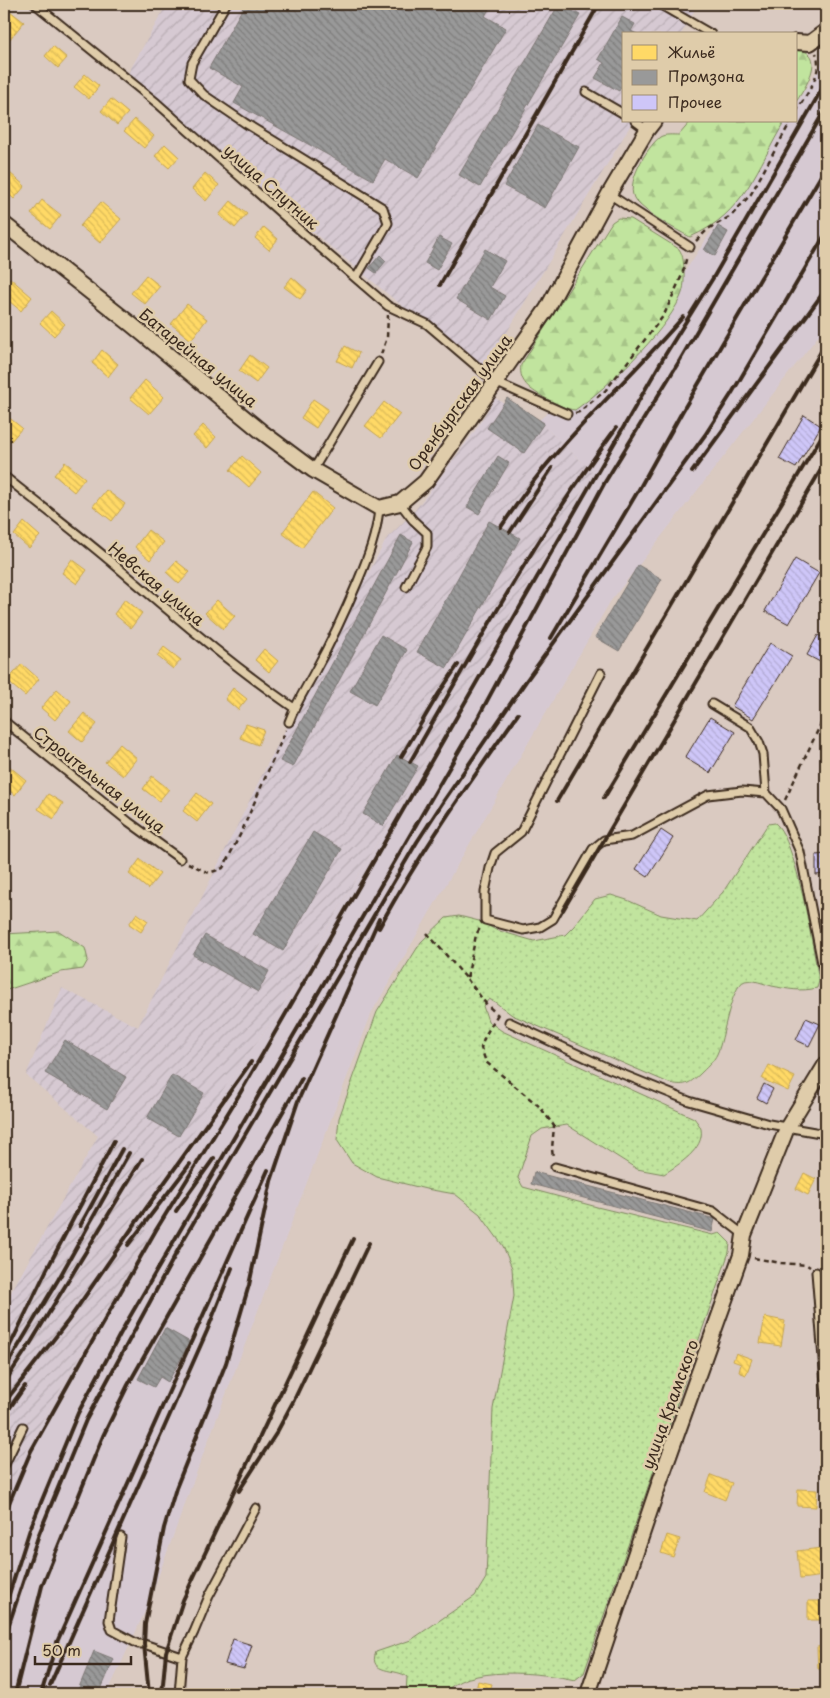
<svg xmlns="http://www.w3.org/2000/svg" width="830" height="1698" font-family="'Playpen Sans',sans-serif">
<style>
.built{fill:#d6c9d2}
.industrial{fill:url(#industrial-furrows)}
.grass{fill:url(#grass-dots);stroke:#7e875e}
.forest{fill:url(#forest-firs);stroke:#7e875e}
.homes{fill:url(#homes-back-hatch);stroke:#c4a450}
.industry{fill:url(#industry-back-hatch);stroke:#7d7874}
.building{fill:url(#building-back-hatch);stroke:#3b2a1e}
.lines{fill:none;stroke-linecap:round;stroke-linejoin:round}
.service-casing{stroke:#3b2a1e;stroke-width:11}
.minor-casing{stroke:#3b2a1e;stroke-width:18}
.path{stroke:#3b2a1e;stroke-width:2.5;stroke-dasharray:5 4;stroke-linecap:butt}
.service{stroke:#dfccaa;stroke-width:7}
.minor{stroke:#dfccaa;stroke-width:14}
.rail{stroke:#3b2a1e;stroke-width:4}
.labels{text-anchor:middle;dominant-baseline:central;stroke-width:5;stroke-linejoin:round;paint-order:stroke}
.street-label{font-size:16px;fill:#3b2a1e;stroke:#dfccaa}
</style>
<defs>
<pattern id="industrial-furrows" width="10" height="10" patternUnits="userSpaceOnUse" patternTransform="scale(1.25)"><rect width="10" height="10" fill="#d6c9d2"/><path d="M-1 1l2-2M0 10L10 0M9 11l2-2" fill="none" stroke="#b9adb4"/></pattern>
<pattern id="grass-dots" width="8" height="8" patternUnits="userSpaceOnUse" patternTransform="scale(1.25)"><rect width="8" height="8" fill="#c1e49e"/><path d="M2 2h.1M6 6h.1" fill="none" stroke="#a7c488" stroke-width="1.8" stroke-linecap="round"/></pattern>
<pattern id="forest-firs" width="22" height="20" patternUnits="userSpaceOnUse" patternTransform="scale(1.25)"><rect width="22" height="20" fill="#c1e49e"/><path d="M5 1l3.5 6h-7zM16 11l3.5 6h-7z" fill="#a7c488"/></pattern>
<pattern id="homes-back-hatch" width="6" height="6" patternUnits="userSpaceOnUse" patternTransform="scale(1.25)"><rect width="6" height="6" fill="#ffd966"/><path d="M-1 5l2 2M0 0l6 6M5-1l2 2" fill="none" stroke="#dbba58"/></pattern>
<pattern id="industry-back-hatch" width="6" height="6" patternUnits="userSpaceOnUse" patternTransform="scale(1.25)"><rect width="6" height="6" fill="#999"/><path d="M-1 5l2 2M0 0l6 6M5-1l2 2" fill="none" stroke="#7e7d7c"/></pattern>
<pattern id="building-back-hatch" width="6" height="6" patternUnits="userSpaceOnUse" patternTransform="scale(1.25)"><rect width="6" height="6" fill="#cec6f8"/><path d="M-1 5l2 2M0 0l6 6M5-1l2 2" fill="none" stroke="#b2aad4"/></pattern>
</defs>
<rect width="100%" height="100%" fill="#dacac1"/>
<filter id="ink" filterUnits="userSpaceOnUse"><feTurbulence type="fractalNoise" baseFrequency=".02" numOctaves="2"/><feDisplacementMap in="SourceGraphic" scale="10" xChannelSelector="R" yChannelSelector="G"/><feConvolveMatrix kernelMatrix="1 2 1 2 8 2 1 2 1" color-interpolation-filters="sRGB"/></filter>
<g filter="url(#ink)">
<path class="built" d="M 826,58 L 826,326 L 610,602 L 372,1012 L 207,1444 L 147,1607 L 107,1694 L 30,1694 L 4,1687 L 4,1501 L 26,1448 L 151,1235 L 131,1218 L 281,1008 L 593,472 L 538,421 L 647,329 L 784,121 L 796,121 L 796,103 Z"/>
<path class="industrial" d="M 167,4 L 698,4 L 681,34 L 624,34 L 624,121 L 633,121 L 488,364 L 472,364 L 126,77 Z
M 495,398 L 538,421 L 593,472 L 281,1008 L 132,1218 L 151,1235 L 26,1448 L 4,1501 L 4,1305 L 98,1136 L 26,1075 L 62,988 L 138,1027 L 268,763 L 387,538 L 413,513 L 474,432 Z"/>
<path class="grass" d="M 775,823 C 797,841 813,949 819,981 L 817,988 C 801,992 787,989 772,986 C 764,984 753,979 745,981 C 730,986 724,1040 717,1054 C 714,1061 705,1069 700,1074 C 688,1085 685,1086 669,1083 L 512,1015 L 495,1002 L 489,999 L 483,1006 L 488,1021 L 502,1031 L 694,1118 C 696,1121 700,1125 701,1129 C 705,1149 678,1165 664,1174 L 637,1169 L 567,1125 L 542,1129 L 532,1136 L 518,1178 L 523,1187 L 597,1207 L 713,1235 L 720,1233 L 730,1243 L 729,1252 L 584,1673 L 575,1680 C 544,1673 464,1664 444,1694 L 406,1694 L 407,1677 C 398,1668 367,1675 376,1652 L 411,1640 L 475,1596 L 486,1578 L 493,1409 L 514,1296 L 512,1268 L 503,1246 L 480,1214 L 455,1194 L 426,1189 L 377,1177 L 352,1163 L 337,1140 L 339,1118 L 377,1012 L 421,942 L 446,918 L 459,916 L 479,921 L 496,930 L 534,941 L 565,935 L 574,926 L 595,899 L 611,895 L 627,900 L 661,915 L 697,921 L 723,892 L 768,824 Z"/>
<path class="forest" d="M 796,50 C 829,51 805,88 796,102 Z
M 691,121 L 785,121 C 757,167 745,214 690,237 C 673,228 649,215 636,201 C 623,186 647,147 660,137 C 665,134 673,135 679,135 Z
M 618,218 L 631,219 L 679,249 C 683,255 683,260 684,267 C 684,278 685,288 680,298 C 664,334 608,387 575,410 C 565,409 558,404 549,400 C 534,392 518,384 521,365 L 612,222 Z
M 59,931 L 85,948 L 88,960 L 83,969 L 61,972 L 4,991 L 4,934 Z"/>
<path class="homes" d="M 10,11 L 24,22 L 9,40 L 4,35 L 4,18 Z
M 53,46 L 67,58 L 58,68 L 45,56 Z
M 85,74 L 99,86 L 89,99 L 74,87 Z
M 111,99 L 128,113 L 117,125 L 101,111 Z
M 135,119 L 154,136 L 144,148 L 124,131 Z
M 165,144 L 179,157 L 169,168 L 155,156 Z
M 10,173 L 25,186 L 14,199 L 4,190 L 4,180 Z
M 205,173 L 219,185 L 206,201 L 192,189 Z
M 42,200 L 61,215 L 50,229 L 31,214 Z
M 231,201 L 247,214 L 235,228 L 219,215 Z
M 101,202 L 121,219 L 100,243 L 80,226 Z
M 264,227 L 278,239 L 269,250 L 255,238 Z
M 146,275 L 160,286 L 145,304 L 131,293 Z
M 292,277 L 307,290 L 300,299 L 284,287 Z
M 10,278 L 32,297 L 21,311 L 4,297 L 4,286 Z
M 187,304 L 207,319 L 191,340 L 171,324 Z
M 51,311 L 65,324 L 54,336 L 40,323 Z
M 345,346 L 359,353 L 352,368 L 337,361 Z
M 102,350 L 118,364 L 108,377 L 92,363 Z
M 250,355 L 267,368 L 256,383 L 239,371 Z
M 145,380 L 164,397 L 149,414 L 130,398 Z
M 313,399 L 328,409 L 316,428 L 301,418 Z
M 384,402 L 400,414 L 381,438 L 365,426 Z
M 7,416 L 22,428 L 11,441 L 4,435 L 4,420 Z
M 203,425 L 216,437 L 207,448 L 193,436 Z
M 242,456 L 261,473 L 249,487 L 230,470 Z
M 65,462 L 85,478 L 74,492 L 54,475 Z
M 106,490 L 125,504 L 112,521 L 93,506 Z
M 313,492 L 333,508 L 302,548 L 282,533 Z
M 24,522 L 40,536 L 29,548 L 14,535 Z
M 148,530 L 164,542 L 150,560 L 135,547 Z
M 72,559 L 87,570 L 77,584 L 62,573 Z
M 176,561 L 190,572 L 179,584 L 166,572 Z
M 125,599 L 142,613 L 131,628 L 114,614 Z
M 217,600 L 235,616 L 223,629 L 205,613 Z
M 164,647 L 181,660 L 173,669 L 157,656 Z
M 264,649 L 278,661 L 269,672 L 255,660 Z
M 22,664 L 39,679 L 25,696 L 7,681 Z
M 233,688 L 247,699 L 238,710 L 225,699 Z
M 57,689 L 71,701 L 55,720 L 41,708 Z
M 84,713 L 97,724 L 82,742 L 69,731 Z
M 246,724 L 264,730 L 258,745 L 240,738 Z
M 120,744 L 137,758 L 123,776 L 105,762 Z
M 9,766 L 26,780 L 15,795 L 4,787 L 4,773 Z
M 152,776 L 169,789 L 159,801 L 143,789 Z
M 197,793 L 211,804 L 197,822 L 183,811 Z
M 48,794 L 63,803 L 54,819 L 38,809 Z
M 140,859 L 160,874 L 148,889 L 129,874 Z
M 137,913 L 148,921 L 141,932 L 129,924 Z
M 769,1065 L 795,1077 L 788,1091 L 762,1079 Z
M 804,1173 L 816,1179 L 808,1195 L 796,1189 Z
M 765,1317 L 785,1321 L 781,1346 L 760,1343 Z
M 736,1353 L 752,1359 L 746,1375 L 739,1372 L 741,1364 L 733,1361 Z
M 711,1475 L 732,1483 L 725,1500 L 705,1492 Z
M 798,1489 L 817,1490 L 816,1507 L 797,1506 Z
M 667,1535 L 680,1539 L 673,1557 L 661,1553 Z
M 821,1548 L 824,1576 L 800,1579 L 797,1551 Z
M 808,1601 L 820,1601 L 820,1620 L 808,1620 Z
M 826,1646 L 826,1669 L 818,1669 L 817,1647 Z
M 478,1681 L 492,1684 L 489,1694 L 475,1694 Z"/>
<path class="industry" d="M 245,4 L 492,4 L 485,16 L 506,28 L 418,178 L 385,159 L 373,180 L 234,103 L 243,87 L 209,68 Z
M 559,4 L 580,15 L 480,187 L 459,175 Z
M 622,17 L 635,24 L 631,31 L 637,34 L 624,34 L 624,82 L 619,91 L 595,78 L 604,63 L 598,59 Z
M 538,125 L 579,147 L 545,208 L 504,186 Z
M 718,226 L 728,232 L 715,256 L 704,250 Z
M 439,237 L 452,244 L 437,270 L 425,263 Z
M 485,249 L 505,261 L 490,287 L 505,296 L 491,320 L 456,299 Z
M 380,255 L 386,261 L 376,273 L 369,268 Z
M 507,398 L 544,423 L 524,453 L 487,428 Z
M 498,456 L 509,463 L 479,514 L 467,507 Z
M 489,521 L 520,538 L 447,668 L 417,652 Z
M 401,535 L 413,542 L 293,767 L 280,761 Z
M 638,565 L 662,579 L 619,651 L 595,637 Z
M 381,635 L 407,650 L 375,705 L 350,691 Z
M 397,755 L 418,766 L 383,826 L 363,814 Z
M 313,832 L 342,849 L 283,951 L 253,934 Z
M 205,935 L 269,971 L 258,992 L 193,955 Z
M 65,1040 L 126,1077 L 107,1109 L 45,1073 Z
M 172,1075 L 204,1093 L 179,1136 L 147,1118 Z
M 534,1172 L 715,1219 L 712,1232 L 531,1184 Z
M 165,1328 L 190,1342 L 168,1382 L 160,1377 L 154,1387 L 138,1379 Z
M 94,1651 L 114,1659 L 99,1694 L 88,1694 L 78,1690 Z"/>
<path class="building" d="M 804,415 L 821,426 L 796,468 L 779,459 Z
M 795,559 L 819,573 L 789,624 L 765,611 Z
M 818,635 L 826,639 L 826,651 L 820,662 L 807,655 Z
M 770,643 L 792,656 L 753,719 L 732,706 Z
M 710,717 L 735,732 L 710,773 L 685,758 Z
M 661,830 L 673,838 L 648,877 L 636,869 Z
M 825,854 L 825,874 L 816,875 L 816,855 Z
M 806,1018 L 820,1024 L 809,1046 L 796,1040 Z
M 764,1084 L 773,1089 L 766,1103 L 757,1098 Z
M 233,1639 L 252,1645 L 244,1669 L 225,1664 Z"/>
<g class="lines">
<g class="service-casing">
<path id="service" d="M 35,4 L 157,103 L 294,225 L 388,306 L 427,324 L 495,382 L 567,414
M 226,4 L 192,63 L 189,79 L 204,95 L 245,123 L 383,208 L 388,223 L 356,278
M 659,4 L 711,34
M 586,92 L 624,114
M 635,121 L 647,130
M 609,194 L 690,247
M 313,470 L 378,362
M 4,476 C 41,506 80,535 116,566 C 174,615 231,665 294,708
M 400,503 L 413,520 L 427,533 L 427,547 L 406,587
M 601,673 L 521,832 L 495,853 L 490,868 L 485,892 L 485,920 L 523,930 L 540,927 L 553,919 L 593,849 L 604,840 L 632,836 L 708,795 L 742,791 L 766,793
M 712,704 L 750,727 L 759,742 L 763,754 L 766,793 L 781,809 L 800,852 L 826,983
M 4,721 L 129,822 L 180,859
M 289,722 C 296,703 306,688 315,671 C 331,642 345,612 358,581 C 368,557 377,534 379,508
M 509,1022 L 610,1069 L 689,1101 L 769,1124 L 826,1134
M 555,1167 L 713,1211 L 744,1235
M 816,1272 L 826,1396
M 4,1466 L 23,1427
M 121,1537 L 109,1621 L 112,1630 L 138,1644 L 144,1644 L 182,1657
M 179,1694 L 182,1657 L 194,1632 L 209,1596 L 256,1508"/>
</g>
<g class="minor-casing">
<path id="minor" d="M 796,42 L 810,43 L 826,31
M 4,224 L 132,325 L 262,432 L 313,470 L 379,508 L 400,503 L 426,481 L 547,309 L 609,194 L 647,130 L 654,121
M 588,1694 L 660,1481 L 741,1255 L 744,1235 L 787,1128 L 826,1064"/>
</g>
<path class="path" d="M 796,112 C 806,95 824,73 816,53
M 696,241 L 708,229 L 731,216 L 751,194 L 791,121
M 381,354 L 387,338 L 388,315
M 575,413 L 579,412 L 605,391 L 664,315 L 682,275 L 687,256
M 785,800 L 826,713
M 188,863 L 209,873 L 223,868 L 241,833 L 286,730
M 427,933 L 467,979 L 476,935 L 480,928
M 467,979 L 487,1005 L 498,1015
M 498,1014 L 485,1036 L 481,1048 L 486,1062 L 540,1107 L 554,1126 L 552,1149 L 553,1158
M 754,1258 L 781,1263 L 807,1265 L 810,1267"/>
<use href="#service" class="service"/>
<use href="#minor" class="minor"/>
<path class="rail" d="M 440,285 L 599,4
M 692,472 L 826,289
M 501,527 C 516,505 531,483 548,463 C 591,412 640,367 683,317
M 510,532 L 552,468
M 551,638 L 638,491 L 682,412 L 826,167
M 401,757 L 439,693 L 458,665
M 410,762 C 475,648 538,533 616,428
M 604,798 L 826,429
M 557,801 L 826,343
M 563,910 L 826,461
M 379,928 C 419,854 469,783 518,714
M 176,1211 L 214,1158
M 80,1226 L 122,1149
M 128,1245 L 190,1164
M 4,1358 L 46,1271 L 114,1141
M 4,1370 L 58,1280 L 129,1153
M 4,1383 L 30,1344 L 142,1159
M 4,1403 L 68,1321 L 137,1221 L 251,1062
M 4,1416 L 25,1386
M 239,1491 L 277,1432 L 294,1400 L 369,1243
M 4,1515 L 31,1451 L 88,1349 L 156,1230 L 239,1095 L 665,355 L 713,278 L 826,82
M 4,1610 L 30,1529 L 78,1413 L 125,1325 L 474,725 L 605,482 L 680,360 L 826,108
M 4,1646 L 9,1624 L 39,1534 L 86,1420 L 185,1237 L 417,842 L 443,802 L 526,681 L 705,435 L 732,393 L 826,233
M 50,1685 L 207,1331 L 232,1268
M 15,1694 L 42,1586 L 103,1436 L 128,1385 L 302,1078
M 41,1694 L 57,1642 L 268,1170
M 149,1694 L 144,1644 L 145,1624 L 164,1528 L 176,1488 L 226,1363 L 249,1285 L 271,1181 L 298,1101 L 379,919
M 162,1694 L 166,1652 L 183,1600 L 353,1239"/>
</g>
</g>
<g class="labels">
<g class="street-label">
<text transform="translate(272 186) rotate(41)">улица Спутник</text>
<text transform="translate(199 357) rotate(39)">Батарейная улица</text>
<text transform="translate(459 402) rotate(-54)">Оренбургская улица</text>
<text transform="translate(157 583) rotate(40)">Невская улица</text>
<text transform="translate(100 779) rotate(38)">Строительная улица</text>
<text transform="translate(669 1404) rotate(-70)">улица Крамского</text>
</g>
</g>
<rect width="830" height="1698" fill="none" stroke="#dfccaa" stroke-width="20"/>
<rect x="10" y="10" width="810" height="1678" fill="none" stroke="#3b2a1e" stroke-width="2" filter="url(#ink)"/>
<rect x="622" y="32" width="175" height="90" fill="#dfccaa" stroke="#9d8b72"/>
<rect x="632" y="45" width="25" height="15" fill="#ffd966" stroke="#9d8b72"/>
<text x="668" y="58" font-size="15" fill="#3b2a1e">Жильё</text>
<rect x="632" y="70" width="25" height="15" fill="#999999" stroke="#9d8b72"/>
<text x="668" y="82" font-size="15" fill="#3b2a1e">Промзона</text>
<rect x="632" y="95" width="25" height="15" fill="#cec6f8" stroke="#9d8b72"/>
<text x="668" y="108" font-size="15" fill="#3b2a1e">Прочее</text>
<path d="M35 1656v8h96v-8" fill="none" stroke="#3b2a1e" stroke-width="2.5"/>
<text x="42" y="1656" font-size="15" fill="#3b2a1e" stroke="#dfccaa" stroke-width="4" paint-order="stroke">50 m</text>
</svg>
